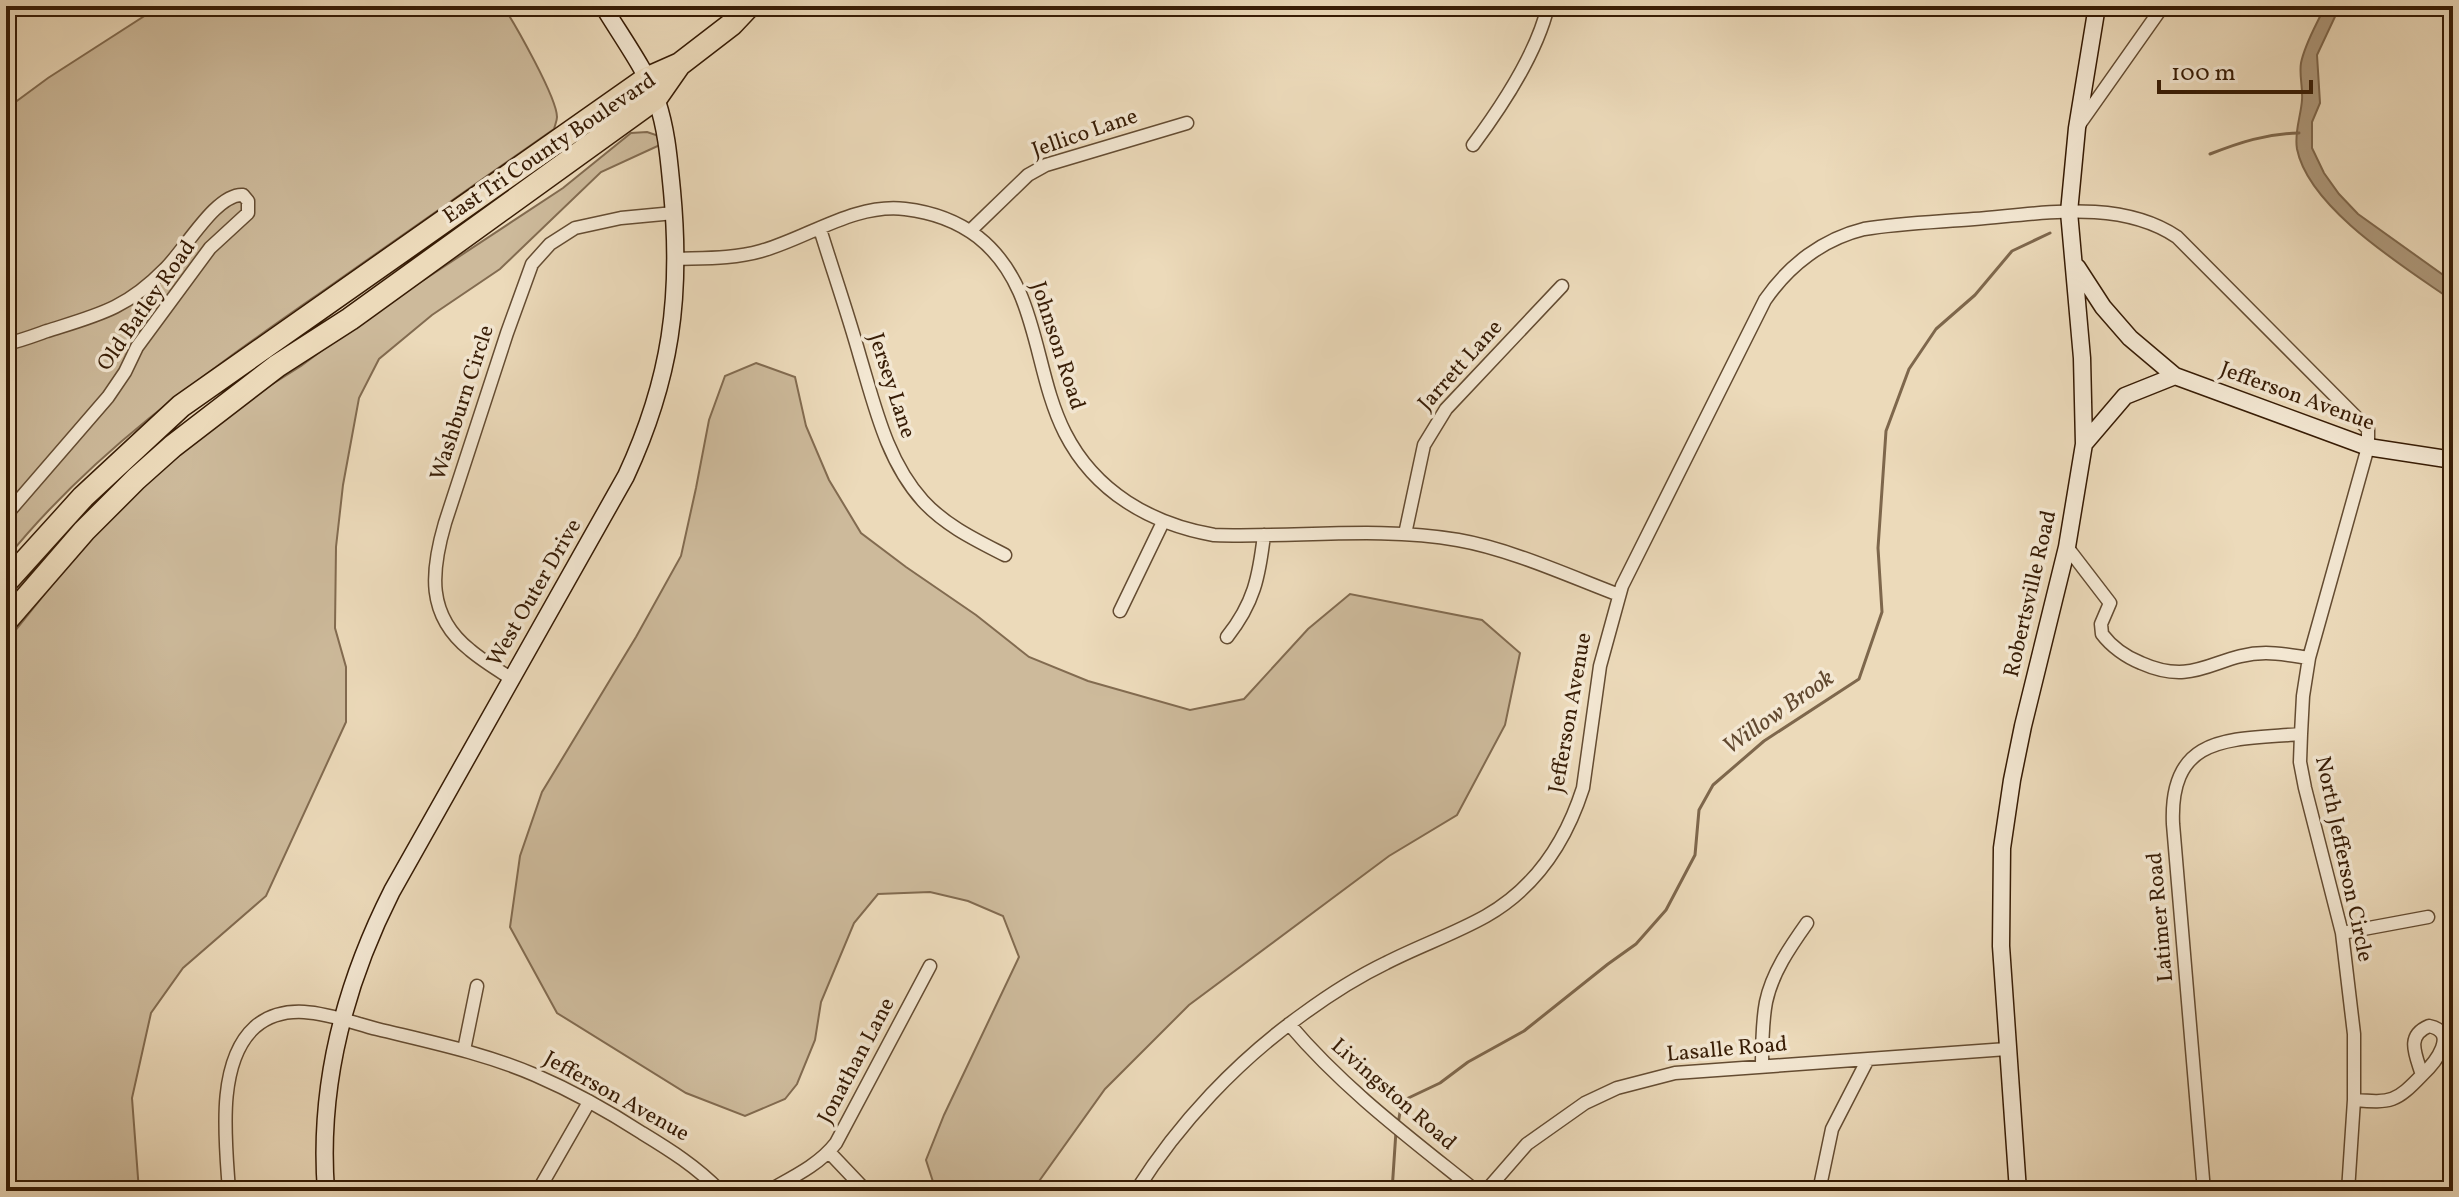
<svg xmlns="http://www.w3.org/2000/svg" width="2459" height="1197" font-family="Vollkorn,serif">
<style>
.green{fill:#cdba9b;stroke:#826b50;stroke-width:2}
.water{fill:#ae997c;stroke:#7e674c;stroke-width:2}
.lines{fill:none;stroke-linecap:round;stroke-linejoin:round}
.stream{stroke:#7e674c;stroke-width:3}
.street-casing{stroke:#644c32;stroke-width:15}
.secondary-casing{stroke:#371c05;stroke-width:19}
.highway-casing{stroke:#371c05;stroke-width:25}
.street{stroke:#f3e7d2;stroke-width:12}
.secondary{stroke:#f3e7d2;stroke-width:16}
.highway{stroke:#ecdaba;stroke-width:22}
.labels{text-anchor:middle;dominant-baseline:central;stroke-width:7;stroke-linejoin:round;paint-order:stroke}
.street-label{font-size:22px;fill:#371c05;stroke:#f3e7d2}
.water-label{font-size:24px;font-style:italic;fill:#61482f;stroke:#f3e7d2}
</style>
<rect width="100%" height="100%" fill="#ecdaba"/>
<filter id="stains"><feTurbulence type="fractalNoise" baseFrequency=".0025" numOctaves="4"/><feColorMatrix values="0 0 0 0 .2 0 0 0 0 .09 0 0 0 0 .02 0 0 0 .5 -.17"/></filter>
<radialGradient id="worn" r=".72"><stop offset=".6" stop-color="#630" stop-opacity="0"/><stop offset="1" stop-color="#630" stop-opacity=".3"/></radialGradient>
<path class="green" d="M 160,6 L 503,6 C 515,24 557,98 557,117 C 557,121 555,125 554,129 C 479,181 405,234 330,286 C 213,368 96,447 6,559 L 6,109 L 48,78 Z
M 647,132 L 656,135 L 662,144 L 601,172 L 500,269 L 432,315 L 379,359 L 359,398 L 343,485 L 336,547 L 335,628 L 346,667 L 346,722 L 266,896 L 183,968 L 151,1013 L 132,1098 L 139,1191 L 6,1191 L 6,642 L 83,546 L 145,484 L 242,403 L 301,366 L 363,320 L 563,188 L 631,133 Z
M 756,363 L 795,377 L 806,426 L 829,480 L 861,533 L 906,567 L 976,615 L 1029,657 L 1088,681 L 1190,710 L 1244,699 L 1308,629 L 1350,594 L 1482,620 L 1520,653 L 1505,725 L 1457,815 L 1389,856 L 1189,1005 L 1105,1089 L 1032,1191 L 936,1191 L 926,1160 L 944,1115 L 1019,957 L 1003,916 L 968,901 L 930,892 L 878,894 L 854,923 L 821,1002 L 815,1040 L 797,1084 L 785,1099 L 745,1116 L 686,1093 L 557,1013 L 510,927 L 520,856 L 542,792 L 636,637 L 681,556 L 696,488 L 709,420 L 725,376 Z"/>
<path class="water" d="M 2325,6 L 2340,6 L 2317,55 L 2320,103 L 2312,122 L 2312,148 L 2324,173 L 2339,194 L 2358,214 L 2453,282 L 2453,301 C 2406,268 2309,209 2297,149 C 2294,132 2301,116 2302,100 C 2303,87 2299,75 2301,63 C 2305,43 2317,24 2325,6 Z"/>
<g class="lines">
<path class="stream" d="M 2210,154 C 2241,142 2265,134 2299,133
M 1398,1124 L 1402,1101 L 1440,1083 L 1468,1062 L 1524,1031 L 1608,964 L 1636,944 L 1666,910 L 1695,855 L 1699,810 L 1713,785 L 1764,741 L 1859,679 L 1882,612 L 1878,548 L 1886,431 L 1909,369 L 1936,329 L 1975,295 L 2012,251 L 2050,233
M 1392,1191 L 1396,1131"/>
<g class="street-casing">
<path id="street" d="M 2079,125 L 2163,6
M 1473,145 C 1502,106 1537,53 1548,6
M 820,229 C 833,271 848,314 860,357 C 875,407 887,461 923,501 C 946,526 976,540 1005,555
M 970,231 L 1028,175 L 1046,165 L 1187,123
M 676,259 C 705,258 733,259 761,251 C 808,238 854,203 905,209 C 931,212 957,221 978,237 C 1040,286 1032,368 1065,433 C 1095,492 1151,524 1214,535 C 1295,538 1378,526 1458,540 C 1510,549 1569,576 1619,595
M 6,344 C 20,341 33,336 47,331 C 98,315 126,309 165,269 C 185,250 216,193 243,195 L 248,201 L 248,213 L 210,248 L 137,347 L 125,372 L 108,397 L 6,515
M 1405,534 L 1424,445 L 1446,409 L 1562,286
M 2067,547 L 2110,603 L 2101,624 L 2102,634 C 2111,646 2126,657 2141,663 C 2197,688 2216,653 2266,653 C 2280,653 2295,656 2309,658
M 1120,611 L 1163,522
M 1227,637 C 1254,603 1259,577 1264,535
M 512,679 C 498,670 483,661 470,650 C 426,615 431,571 445,523 L 507,333 L 532,264 L 550,244 L 575,228 L 621,218 L 674,213
M 2342,933 L 2428,917
M 1289,1024 C 1344,1089 1410,1138 1476,1191
M 2429,1026 C 2459,1032 2436,1062 2422,1075 C 2416,1055 2405,1036 2429,1026 Z
M 464,1050 L 477,986
M 1762,1066 C 1762,1045 1762,1023 1766,1002 C 1772,973 1790,947 1807,923
M 2354,1100 C 2392,1103 2396,1102 2422,1075
M 829,1152 L 866,1191
M 229,1191 C 226,1144 215,1063 255,1027 C 290,997 338,1019 377,1029 C 430,1042 484,1053 535,1075 C 572,1091 608,1111 642,1133 C 670,1150 697,1167 720,1191
M 538,1191 L 589,1102
M 768,1191 C 793,1177 819,1165 836,1143 L 930,966
M 1136,1191 C 1179,1123 1237,1061 1303,1014 C 1329,995 1357,977 1386,963 C 1419,946 1454,934 1486,916 C 1535,888 1566,841 1583,788 L 1600,666 L 1622,586 L 1765,300 C 1789,265 1823,239 1864,229 C 1900,223 1937,222 1974,219 C 2040,214 2119,198 2177,237 L 2368,429 L 2368,447 L 2309,658 L 2303,696 L 2301,734 L 2300,762 L 2305,788 L 2342,933 L 2354,1034 L 2354,1100 L 2348,1191
M 1486,1191 L 1527,1144 L 1585,1103 L 1617,1088 L 1675,1073 L 1868,1059
M 1819,1191 L 1832,1129 L 1868,1059 L 2007,1049
M 2204,1191 L 2173,824 C 2169,733 2231,740 2301,734"/>
</g>
<g class="secondary-casing">
<path id="secondary" d="M 2077,267 L 2103,307 L 2130,338 L 2175,376 L 2368,447 L 2453,460
M 2084,444 L 2125,396 L 2175,376
M 326,1191 C 318,1086 345,984 392,891 L 626,476 C 671,379 682,297 672,191 C 669,161 667,131 657,101 C 648,73 619,33 603,6
M 2018,1191 L 2001,946 L 2002,848 L 2012,780 L 2023,726 L 2067,547 L 2084,444 L 2082,358 L 2069,212 L 2077,128 L 2097,6"/>
</g>
<g class="highway-casing">
<path id="highway" d="M 6,582 L 83,497 L 181,406 L 646,79 L 680,64 L 732,24 L 749,6
M 6,621 L 84,531 L 136,479 L 173,446 L 277,366 L 350,319 L 656,98 L 679,65"/>
</g>
<use href="#street" class="street"/>
<use href="#secondary" class="secondary"/>
<use href="#highway" class="highway"/>
</g>
<g class="labels">
<g class="street-label">
<text transform="translate(1085 134) rotate(-19)">Jellico Lane</text>
<text transform="translate(550 149) rotate(-34)">East Tri County Boulevard</text>
<text transform="translate(147 306) rotate(-55)">Old Batley Road</text>
<text transform="translate(1057 346) rotate(72)">Johnson Road</text>
<text transform="translate(1461 366) rotate(-48)">Jarrett Lane</text>
<text transform="translate(891 386) rotate(72)">Jersey Lane</text>
<text transform="translate(2297 397) rotate(20)">Jefferson Avenue</text>
<text transform="translate(463 403) rotate(-72)">Washburn Circle</text>
<text transform="translate(535 593) rotate(-60)">West Outer Drive</text>
<text transform="translate(2031 594) rotate(-77)">Robertsville Road</text>
<text transform="translate(1571 713) rotate(-80)">Jefferson Avenue</text>
<text transform="translate(2343 859) rotate(78)">North Jefferson Circle</text>
<text transform="translate(2161 917) rotate(-95)">Latimer Road</text>
<text transform="translate(1727 1050) rotate(-5)">Lasalle Road</text>
<text transform="translate(857 1061) rotate(-62)">Jonathan Lane</text>
<text transform="translate(1393 1095) rotate(41)">Livingston Road</text>
<text transform="translate(616 1097) rotate(29)">Jefferson Avenue</text>
</g>
<g class="water-label">
<text transform="translate(1779 713) rotate(-35)">Willow Brook</text>
</g>
</g>
<rect width="2459" height="1197" fill="none" stroke="#ecdaba" stroke-width="32"/>
<rect x="8" y="8" width="2443" height="1181" fill="none" stroke="#371c05" stroke-width="4"/>
<rect x="16" y="16" width="2427" height="1165" fill="none" stroke="#371c05" stroke-width="2"/>
<path d="M2159 80v12h152v-12" fill="none" stroke="#371c05" stroke-width="4"/>
<text x="2171" y="80" font-size="24" fill="#371c05" stroke="#f3e7d2" stroke-width="6" paint-order="stroke">100 m</text>
<rect width="100%" height="100%" filter="url(#stains)"/>
<rect width="100%" height="100%" fill="url(#worn)"/>
</svg>
